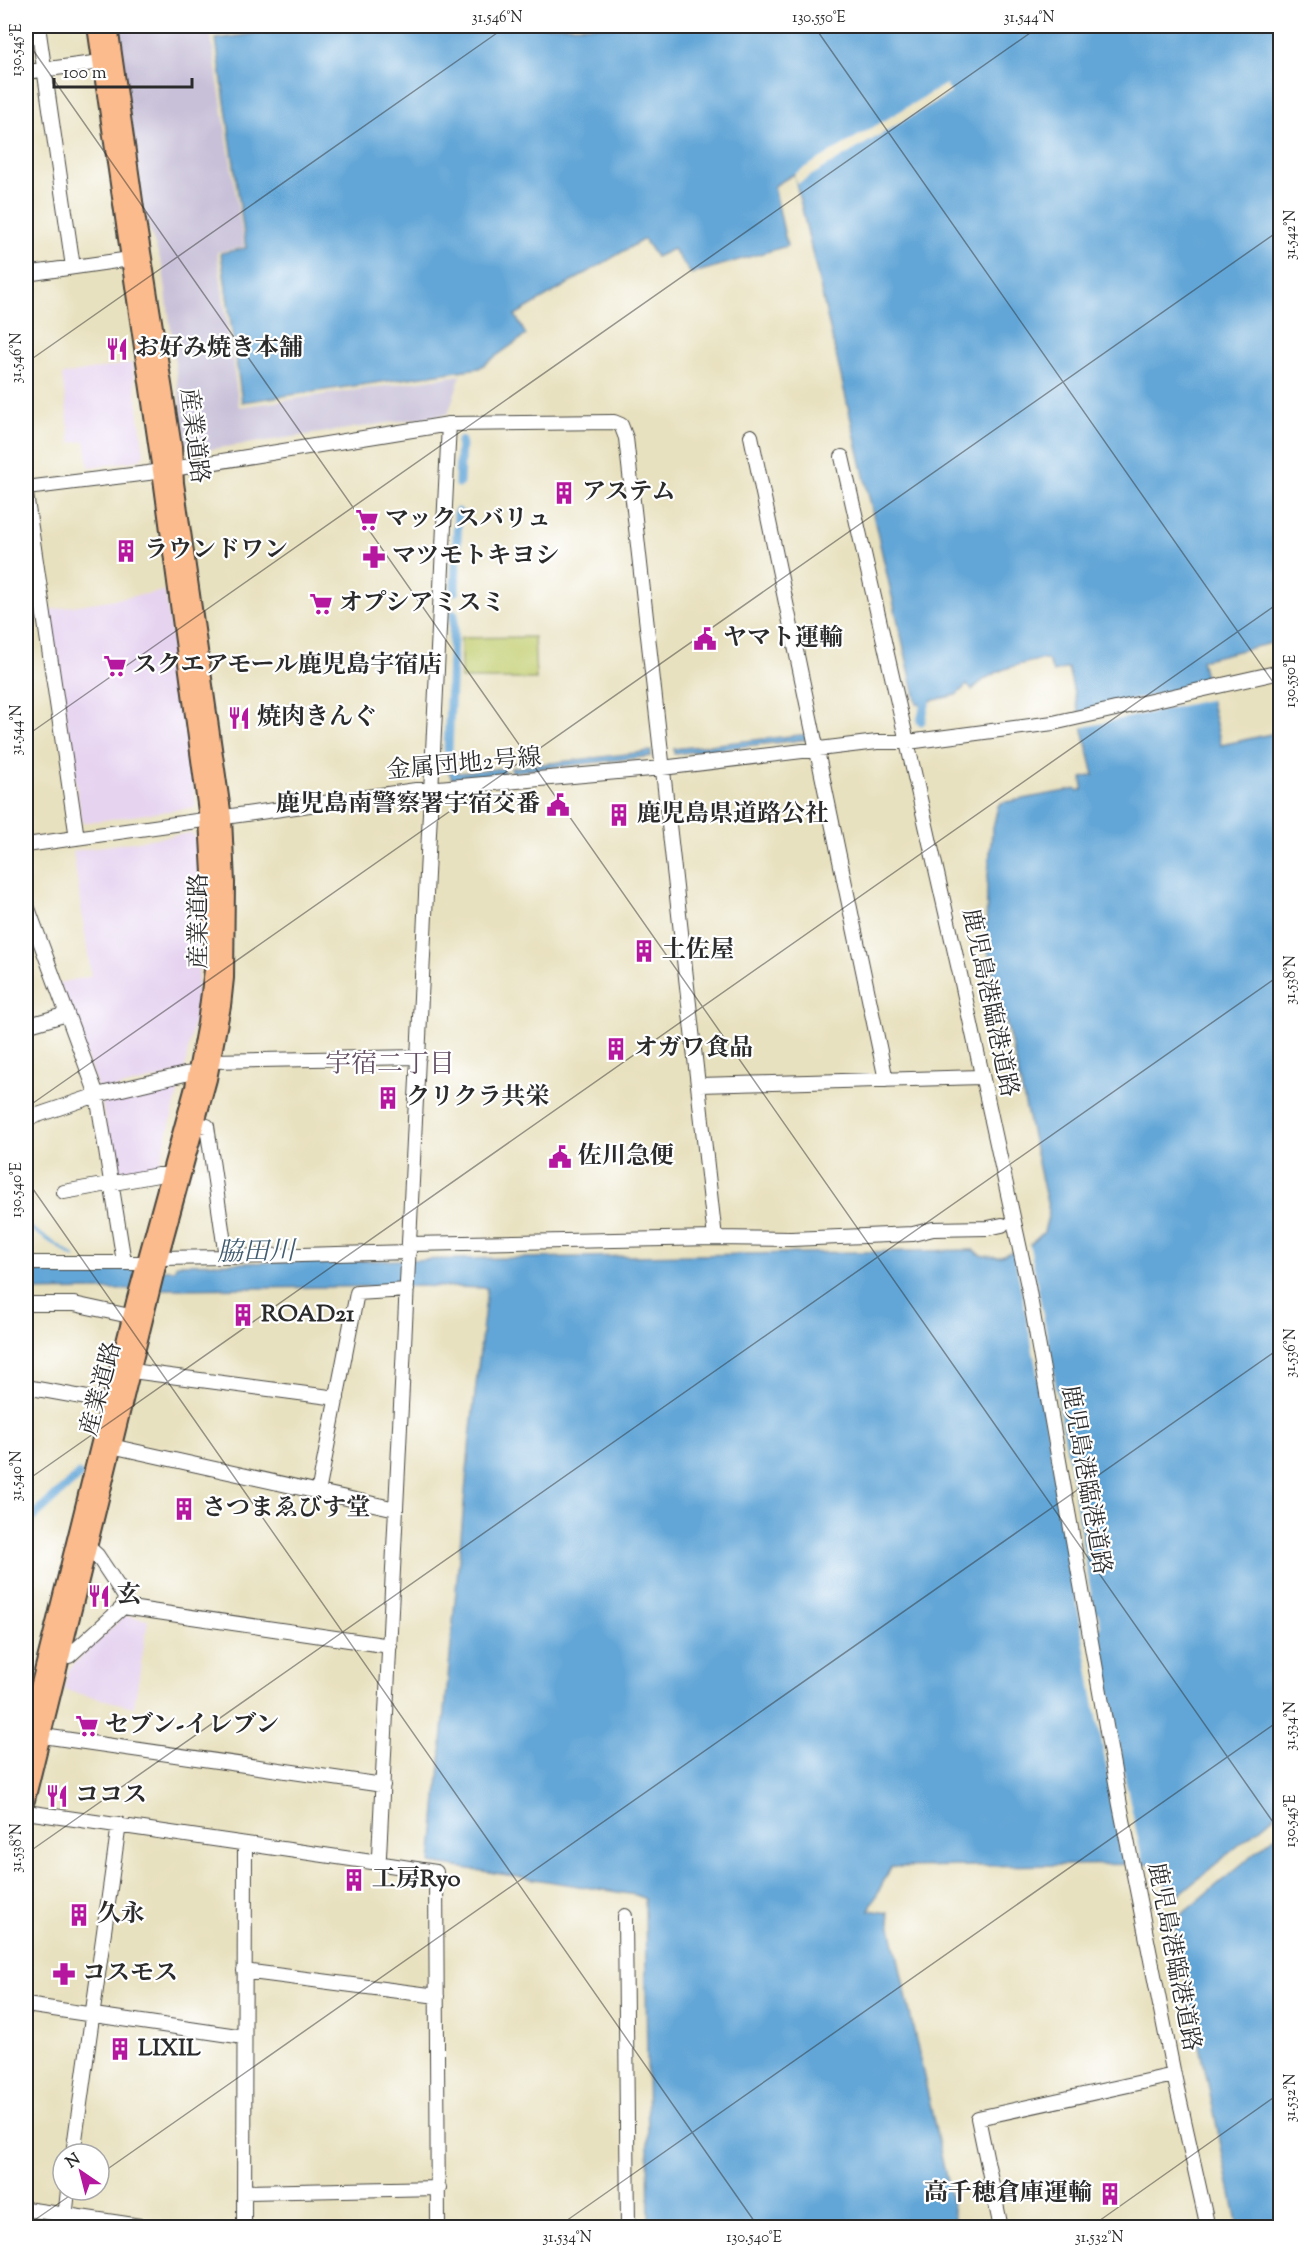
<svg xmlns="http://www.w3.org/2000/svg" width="1306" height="2253" font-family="'Sorts Mill Goudy','Noto Serif JP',serif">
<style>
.built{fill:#e6d3f0}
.industrial{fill:#c8c0d8}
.green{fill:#c2ce70;stroke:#767c4e;stroke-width:1.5}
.water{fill:#62a6d7;stroke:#466881;stroke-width:1.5}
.pier{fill:#e8e1bf}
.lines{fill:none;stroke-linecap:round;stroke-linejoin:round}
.stream{stroke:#62a6d7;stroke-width:3}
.canal{stroke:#62a6d7;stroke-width:9}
.minor-casing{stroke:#474641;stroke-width:16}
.major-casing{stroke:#474641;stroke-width:20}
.minor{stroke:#fff;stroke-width:14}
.major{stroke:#fbbb8c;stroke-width:16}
.ticks{fill:none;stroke:#2b2b2b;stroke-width:1.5;stroke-opacity:0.45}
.labels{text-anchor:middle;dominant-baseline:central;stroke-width:4.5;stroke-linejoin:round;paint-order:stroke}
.poi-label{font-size:24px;font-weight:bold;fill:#2b2b2b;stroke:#fff;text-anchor:start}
.street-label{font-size:24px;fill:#2b2b2b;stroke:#fff}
.neighbourhood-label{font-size:26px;fill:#624f62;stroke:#fff}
.water-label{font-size:26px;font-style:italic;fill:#415c70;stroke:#fff}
.neatline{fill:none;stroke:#2b2b2b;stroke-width:2}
.ticks-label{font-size:15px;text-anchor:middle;fill:#2b2b2b}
</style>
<rect width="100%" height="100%" fill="#fff"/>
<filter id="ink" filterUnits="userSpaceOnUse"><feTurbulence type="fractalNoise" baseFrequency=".0167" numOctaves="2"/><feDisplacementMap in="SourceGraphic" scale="12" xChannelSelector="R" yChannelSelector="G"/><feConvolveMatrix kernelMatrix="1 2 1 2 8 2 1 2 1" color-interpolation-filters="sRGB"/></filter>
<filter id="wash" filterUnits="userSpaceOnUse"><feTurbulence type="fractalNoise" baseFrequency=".008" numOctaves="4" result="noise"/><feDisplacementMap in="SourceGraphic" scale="24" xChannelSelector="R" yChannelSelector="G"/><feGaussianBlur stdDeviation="1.35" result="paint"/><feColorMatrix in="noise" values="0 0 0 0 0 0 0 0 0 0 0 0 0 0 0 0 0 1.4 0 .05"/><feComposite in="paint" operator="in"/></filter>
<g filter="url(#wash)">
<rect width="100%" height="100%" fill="#e8e1bf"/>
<path class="built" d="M 132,363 L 144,454 L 139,460 L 89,467 L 85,441 L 71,443 L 62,375 Z
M 165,591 L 196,807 L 82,823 L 49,610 Z
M 191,833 L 199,841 L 199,963 L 195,1014 L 184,1072 L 99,1092 L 59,983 L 91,976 L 73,851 Z
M 182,1078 L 157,1173 L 115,1180 L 101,1097 Z
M 124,1616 L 148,1620 L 134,1707 L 64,1690 L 69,1669 Z"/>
<path class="industrial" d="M 116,26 L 287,26 L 211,36 L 244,247 L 217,252 L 239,407 L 461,375 L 448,414 L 191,452 L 185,442 L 163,268 L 143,210 Z"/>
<path class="green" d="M 534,637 L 536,679 L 461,679 L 461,638 Z"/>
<path class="water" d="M 312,26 L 1280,26 L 1280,641 L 1201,660 L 1221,745 L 1280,732 L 1280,1811 L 1170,1902 L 1166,1883 L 1152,1864 L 891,1867 L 869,1910 L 888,1913 L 957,2227 L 649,2227 L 645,1899 L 636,1895 L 431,1863 L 470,1438 L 487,1288 L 416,1286 L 26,1291 L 26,1271 L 81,1271 L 127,1267 L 130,1269 L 174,1270 L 177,1264 L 973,1250 L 983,1256 L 999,1257 L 1031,1244 L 1044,1232 L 1049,1212 L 1012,1046 L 986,943 L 987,884 L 992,832 L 998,806 L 1001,803 L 1076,789 L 1078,791 L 1083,789 L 1082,778 L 1094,775 L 1068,668 L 1053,672 L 1048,660 L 1044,659 C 1016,665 992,669 972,690 L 967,685 L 956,695 L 917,704 L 794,174 L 774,186 L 787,246 L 691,274 L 673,249 L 656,257 L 644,239 L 515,315 L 526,335 L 479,368 L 242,402 L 221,253 L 246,248 L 216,39 Z
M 809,734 L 809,739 L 674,754 L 674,749 Z
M 447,739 L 451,739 L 450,761 L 458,773 L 504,768 L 504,773 L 452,779 L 445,762 Z
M 651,751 L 651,756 L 511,772 L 511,768 Z
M 1280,1832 L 1280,2227 L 1238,2227 L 1174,1921 Z"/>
<path class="pier" d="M 946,84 L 951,93 L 797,184 L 794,174 Z
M 1209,683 L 1213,699 L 1080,728 L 1076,713 Z
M 1029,1242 L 1049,1346 L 1094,1611 L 1098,1613 L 1101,1626 L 1098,1629 L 1118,1745 L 1144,1868 L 1126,1868 L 1092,1691 L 1043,1403 L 1013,1248 Z"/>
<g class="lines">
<path class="stream" d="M 26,1225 L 74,1257"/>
<path class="canal" d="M 459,483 L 461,441
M 455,591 L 458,512
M 921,721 L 926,701
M 448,750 L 454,614
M 26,1528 L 34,1516 L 79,1475"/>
</g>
</g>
<g filter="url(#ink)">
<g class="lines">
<g class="minor-casing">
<path id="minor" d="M 38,26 L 73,267
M 26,72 L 101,62
M 26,274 L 130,259
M 751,436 L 886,1080
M 842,457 L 962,983 L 1028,1286 L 1120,1805 L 1174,2075 L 1208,2228
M 26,488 L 148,473 L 449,424 L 614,422 L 621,425 L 626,438 L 715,1238
M 26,494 L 77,838
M 26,845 L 416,790 L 662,768 L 877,742 L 908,742 L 1053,723 L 1280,672
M 26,903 L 97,1095 L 124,1262
M 26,1026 L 67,1014
M 212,1061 L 419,1057
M 699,1085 L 981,1077
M 26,1119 L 97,1095 L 185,1074 L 196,1073
M 196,1124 L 207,1126 L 226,1257 L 409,1252
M 64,1192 L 158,1175 L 169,1175
M 410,1244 L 715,1238 L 791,1239 L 913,1234 L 933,1229 L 988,1228 L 1002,1225
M 159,1258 L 226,1257
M 26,1263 L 146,1263
M 26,1304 L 74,1304 L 139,1318
M 132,1371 L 337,1398
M 26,1387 L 110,1402
M 111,1446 L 396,1509
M 318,1493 L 357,1293 L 407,1290
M 123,1607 L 390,1646
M 61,1656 L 69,1656 L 123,1607 L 125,1597 L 97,1555 L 88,1547
M 41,1734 L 50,1737 L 383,1785
M 26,1812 L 372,1862 L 379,1856 L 449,424
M 376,1860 L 383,1864 L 436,1872 L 438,2228
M 625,1916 L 628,2228
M 244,1971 L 437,1996
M 26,2005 L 244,2037
M 73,2154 L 119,1824
M 244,2192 L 439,2188
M 26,2209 L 154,2228
M 64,2228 L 68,2190
M 244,2228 L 245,1844
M 1001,2228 L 978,2118 L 1174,2075"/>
</g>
<g class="major-casing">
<path id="major" d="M 26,1740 L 136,1298 L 194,1087 L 206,1023 L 213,970 L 212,892 L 208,819 L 161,471 L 96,26
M 26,1800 L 159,1258 L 208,1079 L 222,1006 L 225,978 L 226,883 L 223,818 L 175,483 L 173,447 L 135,208 L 109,26"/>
</g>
<use href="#minor" class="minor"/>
<use href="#major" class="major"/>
</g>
</g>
<path class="ticks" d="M 814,26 L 1280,692M 26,40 L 1280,1832M 26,363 L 507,26M 26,736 L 1040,26M 26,1108 L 1280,230M 26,1179 L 759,2228M 26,1481 L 1280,602M 26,1854 L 1280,975M 99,2175 L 1280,1348M 26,2226 L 78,2190M 556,2228 L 1280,1720M 1089,2228 L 1280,2093"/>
<defs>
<g id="restaurant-bare" transform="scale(1.8)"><path d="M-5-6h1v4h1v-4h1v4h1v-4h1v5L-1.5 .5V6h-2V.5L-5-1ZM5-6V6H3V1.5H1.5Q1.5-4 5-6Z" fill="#b5179e" stroke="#fff" stroke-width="2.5" paint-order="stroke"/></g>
<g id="building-bare" transform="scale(1.8)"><path d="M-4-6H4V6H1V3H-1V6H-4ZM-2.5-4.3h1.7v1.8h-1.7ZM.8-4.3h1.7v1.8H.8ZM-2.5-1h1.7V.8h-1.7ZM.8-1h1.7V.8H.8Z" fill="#b5179e" stroke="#fff" stroke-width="2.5" paint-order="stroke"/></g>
<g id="supermarket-bare" transform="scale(1.8)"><path d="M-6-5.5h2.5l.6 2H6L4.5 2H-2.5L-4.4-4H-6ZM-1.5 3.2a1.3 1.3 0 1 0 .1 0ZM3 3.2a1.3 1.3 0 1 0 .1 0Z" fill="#b5179e" stroke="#fff" stroke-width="2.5" paint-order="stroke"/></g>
<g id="pharmacy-bare" transform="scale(1.8)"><path d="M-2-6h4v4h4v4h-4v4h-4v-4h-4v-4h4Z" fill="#b5179e" stroke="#fff" stroke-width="2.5" paint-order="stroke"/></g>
<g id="civic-bare" transform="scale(1.8)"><path d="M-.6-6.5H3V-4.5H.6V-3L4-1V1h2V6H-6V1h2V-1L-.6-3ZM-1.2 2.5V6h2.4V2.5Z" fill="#b5179e" stroke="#fff" stroke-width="2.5" paint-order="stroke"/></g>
</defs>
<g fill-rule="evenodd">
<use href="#restaurant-bare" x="117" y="349"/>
<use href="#building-bare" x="564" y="493"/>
<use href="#supermarket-bare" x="367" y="520"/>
<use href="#building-bare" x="126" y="551"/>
<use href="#pharmacy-bare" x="374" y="557"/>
<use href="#supermarket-bare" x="321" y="604"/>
<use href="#civic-bare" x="705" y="639"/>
<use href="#supermarket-bare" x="115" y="666"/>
<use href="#restaurant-bare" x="239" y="718"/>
<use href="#civic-bare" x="558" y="805"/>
<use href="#building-bare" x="619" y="815"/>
<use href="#building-bare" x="644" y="951"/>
<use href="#building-bare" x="616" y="1049"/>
<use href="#building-bare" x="388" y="1098"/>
<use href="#civic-bare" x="560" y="1157"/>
<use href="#building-bare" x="243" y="1315"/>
<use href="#building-bare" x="184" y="1509"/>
<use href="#restaurant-bare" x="99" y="1596"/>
<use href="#supermarket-bare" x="87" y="1726"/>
<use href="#restaurant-bare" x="57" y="1796"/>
<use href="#building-bare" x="354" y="1880"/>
<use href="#building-bare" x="79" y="1915"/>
<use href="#pharmacy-bare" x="64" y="1974"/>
<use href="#building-bare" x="120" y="2049"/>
<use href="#building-bare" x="1110" y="2194"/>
</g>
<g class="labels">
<g class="poi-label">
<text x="135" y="349">お好み焼き本舗</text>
<text x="582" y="493">アステム</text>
<text x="385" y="520">マックスバリュ</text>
<text x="144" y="551">ラウンドワン</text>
<text x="392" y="557">マツモトキヨシ</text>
<text x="339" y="604">オプシアミスミ</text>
<text x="723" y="639">ヤマト運輸</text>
<text x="133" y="666">スクエアモール鹿児島宇宿店</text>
<text x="257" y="718">焼肉きんぐ</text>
<text x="540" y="805" text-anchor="end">鹿児島南警察署宇宿交番</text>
<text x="637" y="815">鹿児島県道路公社</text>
<text x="662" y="951">土佐屋</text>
<text x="634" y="1049">オガワ食品</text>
<text x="406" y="1098">クリクラ共栄</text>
<text x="578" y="1157">佐川急便</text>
<text x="261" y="1315">ROAD21</text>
<text x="202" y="1509">さつまゑびす堂</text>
<text x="117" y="1596">玄</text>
<text x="105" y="1726">セブン-イレブン</text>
<text x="75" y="1796">ココス</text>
<text x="372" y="1880">工房Ryo</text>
<text x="97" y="1915">久永</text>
<text x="82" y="1974">コスモス</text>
<text x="138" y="2049">LIXIL</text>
<text x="1092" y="2194" text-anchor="end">高千穂倉庫運輸</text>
</g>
<g class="street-label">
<text transform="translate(193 436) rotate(83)">産業道路</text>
<text transform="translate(464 765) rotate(-5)">金属団地2号線</text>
<text transform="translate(200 921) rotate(-90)">産業道路</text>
<text transform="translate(989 1003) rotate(78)">鹿児島港臨港道路</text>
<text transform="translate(102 1389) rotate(-75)">産業道路</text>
<text transform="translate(1085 1480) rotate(80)">鹿児島港臨港道路</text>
<text transform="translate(1173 1957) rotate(79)">鹿児島港臨港道路</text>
</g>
<g class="neighbourhood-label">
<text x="390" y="1065">宇宿二丁目</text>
</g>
<g class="water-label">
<text transform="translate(256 1253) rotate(-1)">脇田川</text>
</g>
</g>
<rect width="1306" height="2253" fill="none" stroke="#fff" stroke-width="66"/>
<g transform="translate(81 2172) rotate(325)"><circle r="28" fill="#ffffff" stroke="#aaaaaa" stroke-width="1.5"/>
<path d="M0-4.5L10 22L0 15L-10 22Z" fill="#b5179e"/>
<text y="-9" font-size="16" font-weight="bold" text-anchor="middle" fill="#2b2b2b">N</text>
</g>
<path d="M54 78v9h138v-9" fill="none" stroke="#2b2b2b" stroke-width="3"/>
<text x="63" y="78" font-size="18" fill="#2b2b2b" stroke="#ffffff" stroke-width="4.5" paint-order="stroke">100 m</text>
<rect x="33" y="33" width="1240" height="2187" class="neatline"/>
<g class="ticks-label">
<text x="497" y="22">31.546°N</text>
<text x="819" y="22">130.550°E</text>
<text x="1029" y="22">31.544°N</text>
<text transform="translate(16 50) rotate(-90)" y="5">130.545°E</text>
<text transform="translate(1290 235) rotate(-90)" y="5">31.542°N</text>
<text transform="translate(16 358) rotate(-90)" y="5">31.546°N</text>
<text transform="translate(1290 681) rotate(-90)" y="5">130.550°E</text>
<text transform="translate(16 730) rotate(-90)" y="5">31.544°N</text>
<text transform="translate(1290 980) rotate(-90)" y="5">31.538°N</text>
<text transform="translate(16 1190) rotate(-90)" y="5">130.540°E</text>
<text transform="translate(1290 1353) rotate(-90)" y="5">31.536°N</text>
<text transform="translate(16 1476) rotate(-90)" y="5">31.540°N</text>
<text transform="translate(1290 1726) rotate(-90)" y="5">31.534°N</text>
<text transform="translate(1290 1821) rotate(-90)" y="5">130.545°E</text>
<text transform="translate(16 1848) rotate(-90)" y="5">31.538°N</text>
<text transform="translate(1290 2098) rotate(-90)" y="5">31.532°N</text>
<text x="567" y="2242">31.534°N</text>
<text x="754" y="2242">130.540°E</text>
<text x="1099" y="2242">31.532°N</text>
</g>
</svg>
